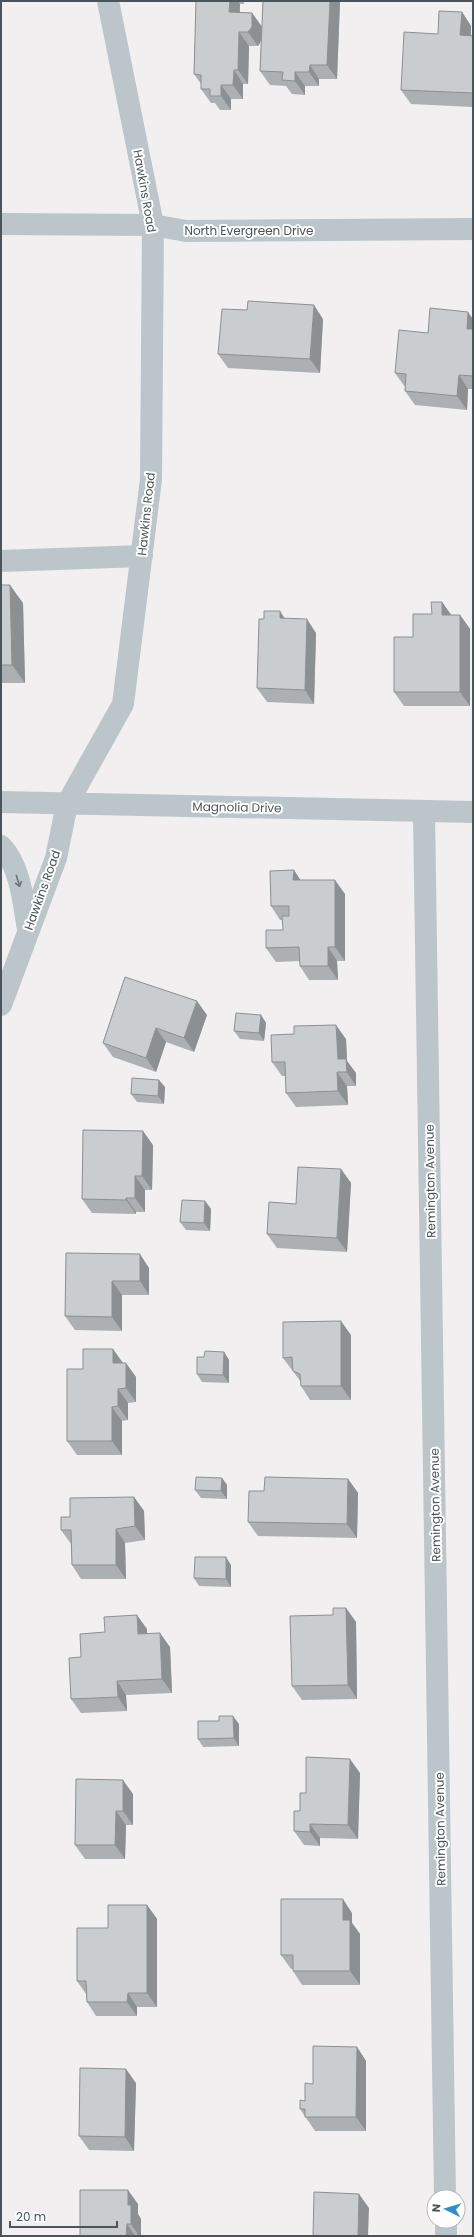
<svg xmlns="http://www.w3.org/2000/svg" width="474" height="2237" font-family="Poppins,sans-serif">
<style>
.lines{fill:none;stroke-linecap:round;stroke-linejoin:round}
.minor{stroke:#bcc5ca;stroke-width:22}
.wall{fill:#adb0b3}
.shaded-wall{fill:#8d9092}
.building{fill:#c9cdd0;stroke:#8d9092}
.oneway{stroke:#6c777c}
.labels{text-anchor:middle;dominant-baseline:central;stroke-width:4;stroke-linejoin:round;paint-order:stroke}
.street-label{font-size:12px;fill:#49555a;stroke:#fff}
</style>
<rect width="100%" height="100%" fill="#f1efef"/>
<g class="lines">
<path class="minor" d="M 1,224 L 153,225 L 186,231 L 473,229
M 1,561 L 142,556
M 1,802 L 473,812
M 424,813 L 445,2197
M 1,846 C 21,867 23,902 28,929
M 1,1005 L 56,858 L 67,804 L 123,704 L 151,479 L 153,225 L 108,1
M 446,2221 L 446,2236"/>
</g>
<path class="wall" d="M 196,1 L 244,1 L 244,4 L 240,4 L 240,12 L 252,13 L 262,27 L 263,1 L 340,1 L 337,79 L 319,79 L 319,86 L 305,86 L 305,95 L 292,94 L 286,86 L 270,85 L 260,71 L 261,41 L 258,46 L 249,46 L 248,84 L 243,84 L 243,99 L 231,99 L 231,110 L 220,110 L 215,103 L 211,103 L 201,89 L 201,84 L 194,74 Z
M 462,12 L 471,26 L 471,35 L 473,36 L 473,107 L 411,104 L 401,90 L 438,34 Z
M 323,319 L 320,373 L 228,368 L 218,354 Z
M 473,319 L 473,389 L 468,389 L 467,410 L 415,405 L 405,391 L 405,387 L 395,373 L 428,333 Z
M 1,585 L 23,603 L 25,683 L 1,683 Z
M 442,602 L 451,615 L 460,615 L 470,629 L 470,706 L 404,706 L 394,692 L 413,637 L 432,614 Z
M 284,618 L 316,633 L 314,704 L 267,702 L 257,688 L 264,619 Z
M 294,870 L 300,880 L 345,894 L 345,961 L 337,961 L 338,980 L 309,980 L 300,966 L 300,961 L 276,962 L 266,948 L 283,930 L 283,920 L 280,920 L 271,906 Z
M 125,977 L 207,1015 L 194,1052 L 166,1042 L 156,1072 L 113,1057 L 103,1043 Z
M 261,1015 L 266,1023 L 264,1041 L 240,1039 L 234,1031 Z
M 346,1039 L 347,1061 L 356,1073 L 356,1086 L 347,1086 L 348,1105 L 296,1107 L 286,1093 L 286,1076 L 282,1076 L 272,1062 Z
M 165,1087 L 164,1104 L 137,1102 L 131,1094 Z
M 153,1145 L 152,1190 L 145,1190 L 145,1212 L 136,1212 L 136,1214 L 92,1213 L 82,1199 Z
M 341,1169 L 351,1183 L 347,1252 L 277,1248 L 267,1234 L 296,1204 Z
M 205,1201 L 211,1209 L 210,1231 L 186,1230 L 180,1222 Z
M 66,1253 L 149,1268 L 149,1295 L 122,1295 L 122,1331 L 75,1330 L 65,1316 Z
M 351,1335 L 351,1400 L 310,1400 L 301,1386 L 301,1382 L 283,1358 Z
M 224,1352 L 229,1360 L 229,1383 L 202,1382 L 197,1374 Z
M 123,1363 L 136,1377 L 136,1402 L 128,1403 L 128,1420 L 122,1421 L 122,1455 L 77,1455 L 67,1441 L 83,1369 Z
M 222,1478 L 227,1485 L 227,1499 L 201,1498 L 195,1490 Z
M 348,1479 L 358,1493 L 357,1538 L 258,1536 L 248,1522 L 264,1491 Z
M 134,1497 L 144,1511 L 145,1540 L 125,1543 L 126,1579 L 81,1579 L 72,1565 L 71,1544 L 61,1530 L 70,1517 Z
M 231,1565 L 231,1587 L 199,1586 L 194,1578 Z
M 346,1608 L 356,1622 L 357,1699 L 302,1700 L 292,1686 L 333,1615 Z
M 147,1629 L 147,1633 L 170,1647 L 172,1693 L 126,1695 L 127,1711 L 81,1713 L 71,1699 L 81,1657 L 105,1632 Z
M 219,1721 L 239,1724 L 239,1746 L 203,1747 L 198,1739 Z
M 360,1773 L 358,1839 L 320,1838 L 320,1846 L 304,1845 L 294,1831 L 306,1793 Z
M 133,1794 L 133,1825 L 126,1825 L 125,1859 L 85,1859 L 75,1845 Z
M 147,1905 L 157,1919 L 157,2007 L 137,2007 L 137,2016 L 96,2016 L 87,2002 L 86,1994 L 77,1981 L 108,1928 Z
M 352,1913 L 352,1923 L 360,1934 L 360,1985 L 302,1985 L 293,1971 L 293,1969 L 291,1969 L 281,1955 Z
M 357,2047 L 366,2061 L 366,2131 L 315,2131 L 300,2109 L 305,2101 L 313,2084 Z
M 136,2083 L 134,2151 L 89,2150 L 79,2136 Z
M 138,2204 L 138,2214 L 141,2219 L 141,2236 L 80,2236 Z"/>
<path class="shaded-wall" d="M 230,1 L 238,1 L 240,4 L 239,26 L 229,12 Z
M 330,1 L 340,1 L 337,79 L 327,65 Z
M 462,12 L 471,26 L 470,49 L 460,35 Z
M 252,13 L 262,27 L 261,41 L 258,46 L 248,32 Z
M 239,32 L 249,46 L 248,84 L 238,70 Z
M 310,65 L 319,79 L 319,86 L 309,72 Z
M 234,70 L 243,84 L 243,99 L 233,85 Z
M 295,72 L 305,86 L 305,95 L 295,81 Z
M 221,85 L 231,99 L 231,110 L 221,96 Z
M 314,305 L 323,319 L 320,373 L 310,359 Z
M 468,312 L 473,319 L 473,337 L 467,329 Z
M 459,375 L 468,389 L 467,410 L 457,396 Z
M 10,585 L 23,603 L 25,683 L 12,665 Z
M 442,602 L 452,616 L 442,615 Z
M 280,611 L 289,625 L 280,618 Z
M 460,615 L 470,629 L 470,706 L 460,692 Z
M 307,619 L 316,633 L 314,704 L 305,690 Z
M 294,870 L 303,884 L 293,880 Z
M 335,880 L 345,894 L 345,961 L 335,947 Z
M 328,947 L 337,961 L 338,980 L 328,966 Z
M 197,1001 L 207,1015 L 194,1052 L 184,1038 Z
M 261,1015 L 266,1023 L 264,1041 L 259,1033 Z
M 336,1025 L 346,1039 L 347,1061 L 356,1073 L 356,1086 L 338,1059 Z
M 156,1028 L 166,1042 L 156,1072 L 146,1058 Z
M 337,1072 L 347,1086 L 348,1105 L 338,1091 Z
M 159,1080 L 165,1087 L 164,1104 L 158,1096 Z
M 143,1131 L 153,1145 L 152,1190 L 142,1176 Z
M 341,1169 L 351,1183 L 347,1252 L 337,1238 Z
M 135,1176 L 145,1190 L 145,1212 L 135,1198 Z
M 126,1198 L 136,1212 L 136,1214 L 126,1200 Z
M 205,1201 L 211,1209 L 210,1231 L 204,1223 Z
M 140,1254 L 149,1268 L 149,1295 L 140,1281 Z
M 112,1281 L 122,1295 L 122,1331 L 112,1317 Z
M 341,1321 L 351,1335 L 351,1400 L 341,1386 Z
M 113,1349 L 123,1363 L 123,1377 L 113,1363 Z
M 224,1352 L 229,1360 L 229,1383 L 223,1375 Z
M 126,1363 L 136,1377 L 136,1402 L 126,1388 Z
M 118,1389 L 128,1403 L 128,1420 L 118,1406 Z
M 112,1407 L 122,1421 L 122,1455 L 112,1441 Z
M 222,1478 L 227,1485 L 227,1499 L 221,1491 Z
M 348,1479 L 358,1493 L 357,1538 L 347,1524 Z
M 134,1497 L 144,1511 L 145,1540 L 135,1526 Z
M 116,1529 L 125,1543 L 126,1579 L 116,1565 Z
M 226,1557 L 231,1565 L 231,1587 L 226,1579 Z
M 346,1608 L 356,1622 L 357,1699 L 348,1685 Z
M 137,1615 L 147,1629 L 147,1648 L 138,1634 Z
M 160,1633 L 170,1647 L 172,1693 L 162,1679 Z
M 117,1681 L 126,1695 L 127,1711 L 118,1697 Z
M 233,1716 L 239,1724 L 239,1746 L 234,1738 Z
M 350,1759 L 360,1773 L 358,1839 L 348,1825 Z
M 123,1780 L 133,1794 L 133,1825 L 123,1811 Z
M 116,1811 L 126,1825 L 125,1859 L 115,1845 Z
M 310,1824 L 320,1838 L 320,1846 L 310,1832 Z
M 343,1899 L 352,1913 L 352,1923 L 360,1934 L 360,1985 L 350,1971 L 343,1920 Z
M 147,1905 L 157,1919 L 157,2007 L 147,1993 Z
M 128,1993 L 137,2007 L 137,2016 L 127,2002 Z
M 357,2047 L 366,2061 L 366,2131 L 356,2117 Z
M 126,2069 L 136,2083 L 134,2151 L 125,2137 Z
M 128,2190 L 138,2204 L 138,2214 L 141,2219 L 141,2236 L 139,2236 L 131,2224 L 128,2205 Z
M 359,2194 L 369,2208 L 368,2236 L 358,2236 Z
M 127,2224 L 135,2236 L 126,2236 Z"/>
<path class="building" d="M 196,1 L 230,1 L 229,12 L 252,13 L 252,27 L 248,32 L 239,32 L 238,70 L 234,70 L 233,85 L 221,85 L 221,96 L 210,96 L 210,89 L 201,89 L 201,75 L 194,74 Z
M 263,1 L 330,1 L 327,65 L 310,65 L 309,72 L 295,72 L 295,81 L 282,80 L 283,72 L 260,71 Z
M 439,11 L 462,12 L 460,35 L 473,36 L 473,93 L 401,90 L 404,32 L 438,34 Z
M 248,301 L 314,305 L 310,359 L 218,354 L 222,309 L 247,310 Z
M 430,308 L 468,312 L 467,329 L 473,329 L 473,376 L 459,375 L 457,396 L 405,391 L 406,374 L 395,373 L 399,330 L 428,333 Z
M 1,585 L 10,585 L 12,665 L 1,665 Z
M 431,602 L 442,602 L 442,615 L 460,615 L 460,692 L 394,692 L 394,637 L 413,637 L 413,614 L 432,614 Z
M 264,611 L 280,611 L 280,618 L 307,619 L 305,690 L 257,688 L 259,619 L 264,619 Z
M 294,870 L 293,880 L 335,880 L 335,947 L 328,947 L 328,966 L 300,966 L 299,947 L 266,948 L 266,930 L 283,930 L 282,916 L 289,916 L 289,906 L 271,906 L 270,871 Z
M 125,977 L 197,1001 L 184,1038 L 156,1028 L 146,1058 L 103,1043 Z
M 236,1013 L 261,1015 L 259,1033 L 234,1031 Z
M 336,1025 L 338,1059 L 346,1059 L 347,1072 L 337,1072 L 338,1091 L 286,1093 L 285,1062 L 272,1062 L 271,1035 L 294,1034 L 294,1026 Z
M 132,1078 L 159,1080 L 158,1096 L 131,1094 Z
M 83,1130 L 143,1131 L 142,1176 L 135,1176 L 135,1198 L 126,1198 L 126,1200 L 82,1199 Z
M 298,1167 L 341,1169 L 337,1238 L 267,1234 L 269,1202 L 296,1204 Z
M 182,1200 L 205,1201 L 204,1223 L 180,1222 Z
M 66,1253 L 140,1254 L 140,1281 L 112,1281 L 112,1317 L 65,1316 Z
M 341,1321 L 341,1386 L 301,1386 L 300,1374 L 293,1371 L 292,1357 L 283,1358 L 283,1322 Z
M 83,1349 L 113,1349 L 113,1363 L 126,1363 L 126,1388 L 118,1389 L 118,1406 L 112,1407 L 112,1441 L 67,1441 L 67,1369 L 83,1369 Z
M 205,1351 L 224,1352 L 223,1375 L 197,1374 L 197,1357 L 204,1357 Z
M 196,1477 L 222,1478 L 221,1491 L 195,1490 Z
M 265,1477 L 348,1479 L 347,1524 L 248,1522 L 249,1491 L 264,1491 Z
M 134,1497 L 135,1526 L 116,1529 L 116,1565 L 72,1565 L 71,1530 L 61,1530 L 61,1517 L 70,1517 L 70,1498 Z
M 195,1557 L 226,1557 L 226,1579 L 194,1578 Z
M 333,1608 L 346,1608 L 348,1685 L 292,1686 L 290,1616 L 333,1615 Z
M 137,1615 L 138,1634 L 160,1633 L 162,1679 L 117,1681 L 118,1697 L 71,1699 L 69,1658 L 81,1657 L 80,1634 L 105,1632 L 104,1617 Z
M 219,1716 L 233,1716 L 234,1738 L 198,1739 L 198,1721 L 219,1721 Z
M 306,1757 L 350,1759 L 348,1825 L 310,1824 L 310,1832 L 294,1831 L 294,1811 L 300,1811 L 300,1793 L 306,1793 Z
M 76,1779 L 123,1780 L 123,1811 L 116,1811 L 115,1845 L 75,1845 Z
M 281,1899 L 343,1899 L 343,1920 L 350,1920 L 350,1971 L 293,1971 L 293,1955 L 281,1955 Z
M 108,1905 L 147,1905 L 147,1993 L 128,1993 L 127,2002 L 87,2002 L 86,1981 L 77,1981 L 77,1928 L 108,1928 Z
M 313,2046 L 357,2047 L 356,2117 L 305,2117 L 305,2109 L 300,2109 L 300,2100 L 305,2101 L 305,2083 L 313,2084 Z
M 80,2068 L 126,2069 L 125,2137 L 79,2136 Z
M 80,2190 L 128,2190 L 128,2205 L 131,2205 L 131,2224 L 127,2224 L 126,2236 L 80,2236 Z
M 314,2192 L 359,2194 L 358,2236 L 313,2236 Z"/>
<defs><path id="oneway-shaft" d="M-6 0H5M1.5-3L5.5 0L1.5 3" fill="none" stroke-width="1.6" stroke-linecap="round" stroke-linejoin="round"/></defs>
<use class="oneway" href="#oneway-shaft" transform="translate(18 881) rotate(73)"/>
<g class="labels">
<g class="street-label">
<text transform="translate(145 191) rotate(80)">Hawkins Road</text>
<text x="249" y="230">North Evergreen Drive</text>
<text transform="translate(146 514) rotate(-84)">Hawkins Road</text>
<text transform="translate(237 807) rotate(1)">Magnolia Drive</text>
<text transform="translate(42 890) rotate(-70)">Hawkins Road</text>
<text transform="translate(430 1181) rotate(-91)">Remington Avenue</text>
<text transform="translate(435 1505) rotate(-91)">Remington Avenue</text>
<text transform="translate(440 1829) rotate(-91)">Remington Avenue</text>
</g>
</g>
<rect width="474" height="2237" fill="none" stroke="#49555a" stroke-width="4"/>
<g transform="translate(446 2209) rotate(275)"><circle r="19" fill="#ffffff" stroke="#b6bbbd"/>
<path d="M0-3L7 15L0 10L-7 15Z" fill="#2e8fcb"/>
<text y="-6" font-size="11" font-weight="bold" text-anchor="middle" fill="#49555a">N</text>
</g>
<path d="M10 2221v6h107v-6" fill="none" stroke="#49555a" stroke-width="2"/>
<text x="16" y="2221" font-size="12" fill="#49555a" stroke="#ffffff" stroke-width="3" paint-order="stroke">20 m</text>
</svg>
